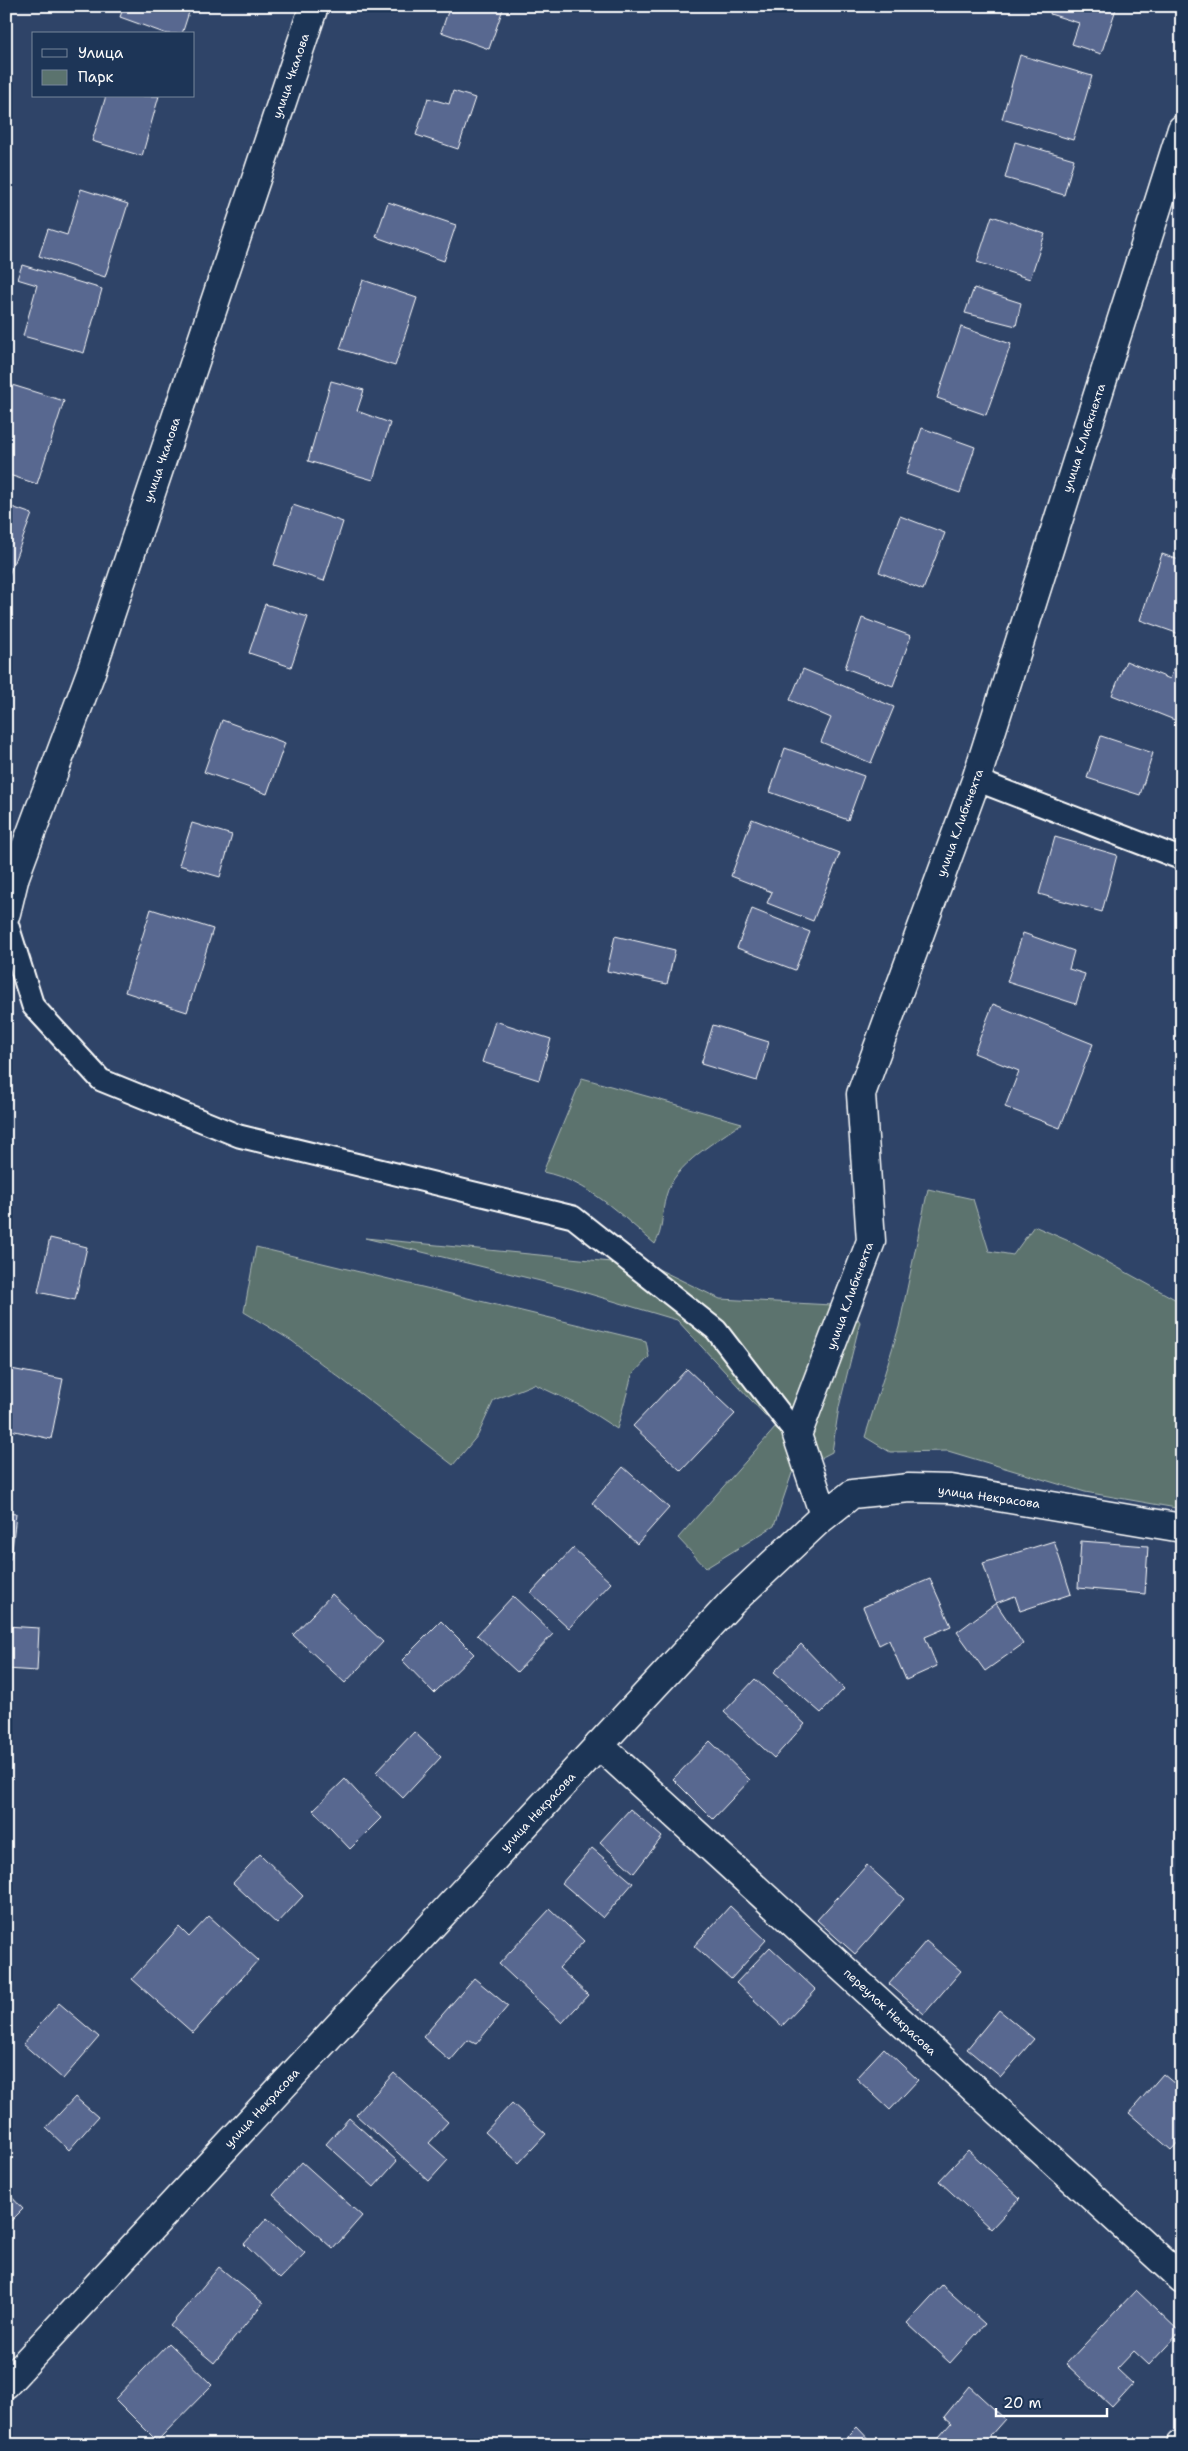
<svg xmlns="http://www.w3.org/2000/svg" width="1188" height="2451" font-family="'Shantell Sans',sans-serif">
<style>
.green{fill:#5b736e;stroke:#adb9b6}
.building{fill:#596890;stroke:#fff}
.lines{fill:none;stroke-linecap:round;stroke-linejoin:round}
.service-casing{stroke:#fff;stroke-width:25}
.minor-casing{stroke:#fff;stroke-width:31}
.tertiary-casing{stroke:#fff;stroke-width:31}
.service{stroke:#1d3557;stroke-width:21}
.minor{stroke:#1d3557;stroke-width:28}
.tertiary{stroke:#1d3557;stroke-width:28}
.labels{text-anchor:middle;dominant-baseline:central;stroke-width:5;stroke-linejoin:round;paint-order:stroke}
.street-label{font-size:12px;fill:#fff;stroke:#1d3557}
</style>
<rect width="100%" height="100%" fill="#2f4468"/>
<filter id="ink" filterUnits="userSpaceOnUse"><feTurbulence type="fractalNoise" baseFrequency=".02" numOctaves="2"/><feDisplacementMap in="SourceGraphic" scale="10" xChannelSelector="R" yChannelSelector="G"/><feConvolveMatrix kernelMatrix="1 2 1 2 8 2 1 2 1" color-interpolation-filters="sRGB"/></filter>
<g filter="url(#ink)">
<path class="green" d="M 582,1078 L 742,1123 C 717,1141 674,1164 666,1196 C 661,1213 664,1228 655,1244 C 621,1215 588,1181 543,1172 Z
M 928,1189 L 973,1199 L 989,1251 L 1013,1255 L 1034,1226 L 1071,1242 L 1182,1303 L 1182,1509 L 1085,1492 L 948,1451 L 890,1452 L 865,1437 L 899,1327 Z
M 365,1238 L 652,1266 L 720,1299 L 850,1306 L 860,1322 L 839,1407 L 832,1452 L 792,1473 L 774,1526 L 706,1568 L 678,1538 L 776,1427 L 677,1320 L 573,1289 Z
M 256,1247 L 646,1341 L 649,1357 L 632,1375 L 617,1429 L 583,1407 L 534,1384 L 494,1400 L 478,1435 L 453,1465 L 292,1341 L 244,1312 Z"/>
<path class="building" d="M 124,6 L 191,6 L 182,34 L 167,34 L 120,17 Z
M 450,6 L 504,6 L 489,49 L 441,32 Z
M 1052,6 L 1117,6 L 1101,54 L 1072,44 L 1079,23 L 1050,14 Z
M 1020,55 L 1092,76 L 1073,140 L 1002,119 Z
M 453,91 L 475,98 L 458,149 L 416,135 L 428,98 L 449,104 Z
M 106,96 L 159,96 L 142,156 L 92,141 Z
M 1015,142 L 1074,159 L 1064,195 L 1005,178 Z
M 81,189 L 128,204 L 105,277 L 39,256 L 48,229 L 67,235 Z
M 388,202 L 456,225 L 444,261 L 376,237 Z
M 992,216 L 1045,234 L 1030,279 L 977,262 Z
M 22,265 L 102,289 L 84,353 L 23,336 L 37,285 L 17,279 Z
M 363,280 L 417,298 L 395,366 L 340,349 Z
M 974,288 L 1021,303 L 1016,326 L 965,313 Z
M 961,327 L 1011,344 L 986,415 L 937,398 Z
M 331,381 L 364,390 L 357,411 L 390,423 L 373,480 L 308,461 Z
M 12,385 L 64,401 L 37,484 L 6,474 L 6,402 Z
M 922,428 L 975,447 L 960,493 L 906,474 Z
M 1182,448 L 1182,481 L 1173,478 Z
M 6,505 L 32,514 L 6,583 Z
M 293,505 L 343,522 L 324,581 L 274,565 Z
M 900,516 L 945,533 L 923,590 L 879,572 Z
M 1162,554 L 1182,561 L 1182,635 L 1140,620 Z
M 265,604 L 308,617 L 291,667 L 249,653 Z
M 862,618 L 911,636 L 893,686 L 845,668 Z
M 1178,659 L 1182,661 L 1182,723 L 1112,695 L 1126,661 L 1170,679 Z
M 803,669 L 894,707 L 871,763 L 821,742 L 831,718 L 790,700 Z
M 222,720 L 285,743 L 267,794 L 204,772 Z
M 1101,736 L 1153,753 L 1140,795 L 1087,778 Z
M 785,748 L 864,776 L 848,820 L 770,792 Z
M 752,819 L 840,853 L 813,921 L 767,903 L 772,892 L 731,876 Z
M 192,823 L 232,835 L 220,877 L 179,865 Z
M 1055,837 L 1117,855 L 1102,912 L 1039,894 Z
M 151,909 L 213,929 L 187,1012 L 125,992 Z
M 752,909 L 810,932 L 795,970 L 737,948 Z
M 1023,933 L 1074,951 L 1069,969 L 1085,974 L 1076,1004 L 1007,982 Z
M 615,936 L 675,950 L 667,984 L 607,971 Z
M 993,1004 L 1093,1044 L 1060,1128 L 1005,1107 L 1019,1071 L 974,1053 Z
M 495,1021 L 551,1039 L 539,1080 L 482,1062 Z
M 713,1025 L 769,1042 L 757,1081 L 701,1064 Z
M 50,1238 L 87,1247 L 75,1300 L 38,1292 Z
M 6,1368 L 63,1379 L 51,1439 L 6,1429 Z
M 687,1369 L 735,1414 L 681,1471 L 633,1426 Z
M 623,1467 L 669,1508 L 637,1544 L 592,1503 Z
M 6,1513 L 16,1514 L 11,1559 L 6,1559 Z
M 1054,1541 L 1071,1594 L 1020,1611 L 1015,1596 L 996,1603 L 983,1563 Z
M 1081,1541 L 1148,1546 L 1145,1594 L 1078,1588 Z
M 573,1548 L 611,1583 L 569,1628 L 531,1593 Z
M 930,1579 L 951,1626 L 925,1637 L 937,1666 L 906,1680 L 889,1640 L 879,1645 L 863,1607 Z
M 332,1594 L 383,1642 L 345,1683 L 293,1635 Z
M 513,1596 L 553,1634 L 517,1672 L 477,1635 Z
M 996,1603 L 1023,1644 L 985,1671 L 957,1632 Z
M 441,1621 L 474,1654 L 434,1693 L 402,1660 Z
M 6,1626 L 39,1628 L 37,1671 L 6,1669 Z
M 801,1644 L 844,1689 L 821,1713 L 774,1672 Z
M 755,1679 L 805,1724 L 774,1758 L 724,1712 Z
M 414,1732 L 441,1757 L 403,1798 L 376,1772 Z
M 710,1741 L 750,1780 L 713,1819 L 673,1779 Z
M 345,1779 L 381,1818 L 350,1849 L 313,1810 Z
M 630,1809 L 662,1837 L 634,1873 L 600,1842 Z
M 592,1848 L 633,1883 L 603,1918 L 562,1883 Z
M 260,1854 L 303,1896 L 277,1924 L 233,1883 Z
M 867,1865 L 904,1899 L 855,1954 L 817,1920 Z
M 730,1906 L 766,1940 L 731,1979 L 694,1946 Z
M 550,1909 L 584,1941 L 559,1968 L 588,1995 L 562,2023 L 499,1964 Z
M 209,1916 L 258,1960 L 193,2033 L 132,1979 L 179,1927 L 189,1937 Z
M 926,1941 L 961,1971 L 924,2014 L 889,1984 Z
M 770,1947 L 816,1990 L 782,2026 L 736,1983 Z
M 474,1978 L 508,2006 L 476,2044 L 468,2040 L 450,2061 L 423,2037 Z
M 59,2003 L 99,2037 L 63,2079 L 23,2044 Z
M 999,2010 L 1034,2039 L 1001,2077 L 967,2049 Z
M 884,2048 L 918,2080 L 890,2110 L 856,2078 Z
M 394,2073 L 448,2122 L 429,2143 L 448,2160 L 429,2181 L 356,2115 Z
M 1163,2074 L 1182,2090 L 1182,2138 L 1171,2150 L 1129,2113 Z
M 75,2097 L 98,2117 L 69,2150 L 46,2128 Z
M 512,2103 L 546,2134 L 519,2163 L 485,2132 Z
M 349,2118 L 397,2161 L 374,2187 L 326,2144 Z
M 968,2150 L 1020,2198 L 991,2229 L 939,2181 Z
M 302,2162 L 362,2216 L 333,2249 L 273,2195 Z
M 6,2191 L 23,2209 L 6,2226 Z
M 267,2218 L 305,2253 L 280,2279 L 244,2244 Z
M 219,2267 L 263,2303 L 214,2363 L 170,2326 Z
M 942,2285 L 985,2324 L 950,2363 L 907,2323 Z
M 1136,2290 L 1180,2332 L 1149,2365 L 1134,2351 L 1117,2369 L 1133,2384 L 1112,2407 L 1066,2364 Z
M 169,2343 L 212,2385 L 157,2441 L 115,2399 Z
M 969,2386 L 1005,2419 L 982,2445 L 948,2445 L 939,2437 L 951,2423 L 944,2417 Z
M 857,2427 L 874,2445 L 839,2445 Z"/>
<g class="lines">
<g class="service-casing">
<path id="service" d="M 976,780 L 1182,859
M 6,920 L 33,1006 L 101,1080 L 239,1136 L 573,1217 L 716,1330 L 797,1435"/>
</g>
<g class="minor-casing">
<path id="minor" d="M 6,913 L 15,876 L 91,672 L 314,6
M 824,1515 L 797,1435 L 871,1241 L 861,1094 L 976,780 L 1182,129
M 599,1745 L 1182,2279
M 1181,2445 L 1182,2444"/>
</g>
<g class="tertiary-casing">
<path id="tertiary" d="M 6,2384 L 732,1602 L 817,1522 L 852,1494 L 909,1488 L 951,1489 L 1182,1528"/>
</g>
<use href="#service" class="service"/>
<use href="#minor" class="minor"/>
<use href="#tertiary" class="tertiary"/>
</g>
</g>
<g class="labels">
<g class="street-label">
<text transform="translate(291 76) rotate(-71)">улица Чкалова</text>
<text transform="translate(1084 438) rotate(-72)">улица К.Либкнехта</text>
<text transform="translate(162 460) rotate(-71)">улица Чкалова</text>
<text transform="translate(960 823) rotate(-70)">улица К.Либкнехта</text>
<text transform="translate(850 1296) rotate(-70)">улица К.Либкнехта</text>
<text transform="translate(989 1497) rotate(8)">улица Некрасова</text>
<text transform="translate(538 1812) rotate(-47)">улица Некрасова</text>
<text transform="translate(890 2012) rotate(43)">переулок Некрасова</text>
<text transform="translate(262 2108) rotate(-47)">улица Некрасова</text>
</g>
</g>
<rect width="1188" height="2451" fill="none" stroke="#1d3557" stroke-width="25"/>
<rect x="12" y="12" width="1163" height="2426" fill="none" stroke="#fff" stroke-width="2" filter="url(#ink)"/>
<rect x="32" y="32" width="162" height="65" fill="#1d3557" stroke="#77869a"/>
<rect x="42" y="49" width="25" height="8" fill="#1d3557" stroke="#77869a"/>
<text x="78" y="58" font-size="15" fill="#ffffff">Улица</text>
<rect x="42" y="70" width="25" height="15" fill="#5b736e" stroke="#77869a"/>
<text x="78" y="82" font-size="15" fill="#ffffff">Парк</text>
<path d="M996 2408v8h111v-8" fill="none" stroke="#ffffff" stroke-width="2.5"/>
<text x="1003" y="2408" font-size="15" fill="#ffffff" stroke="#1d3557" stroke-width="4" paint-order="stroke">20 m</text>
</svg>
